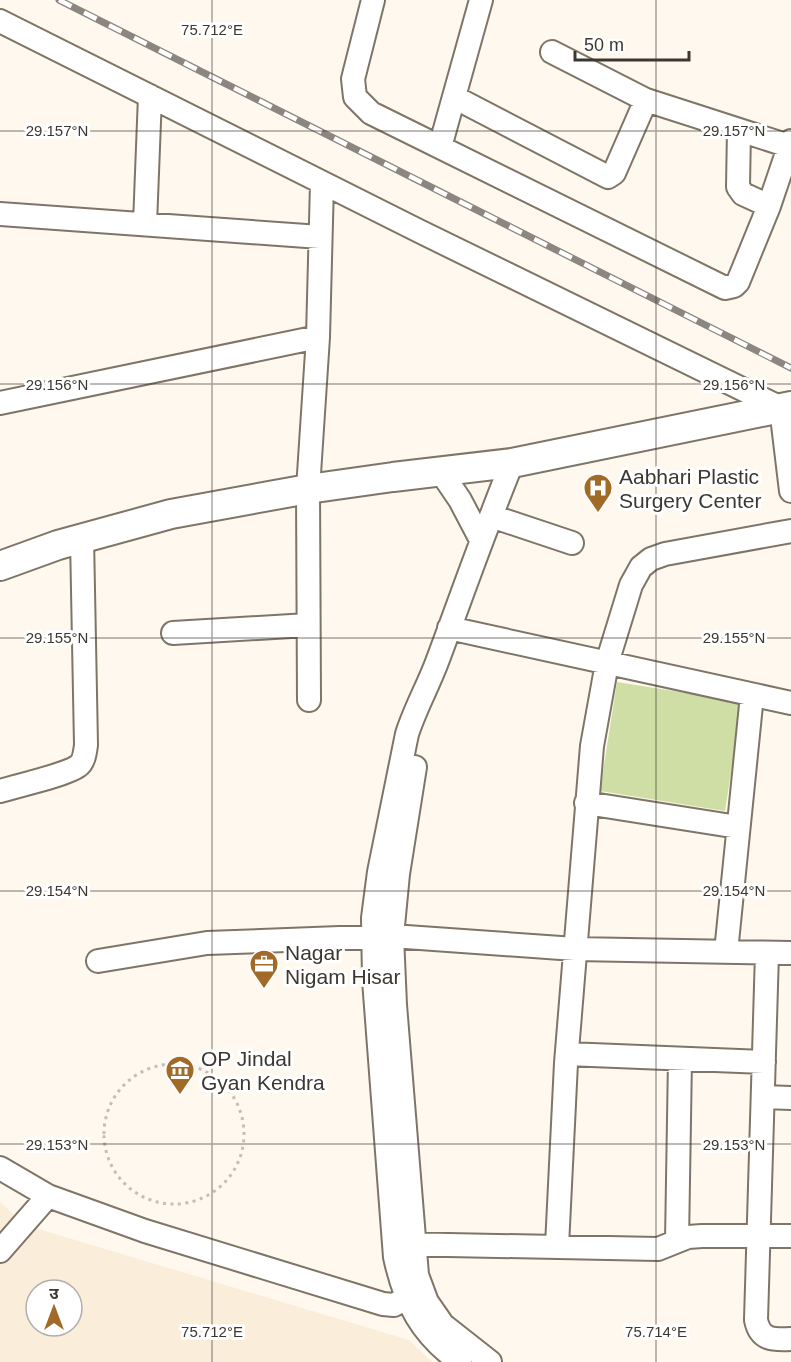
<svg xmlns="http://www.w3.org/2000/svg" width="791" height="1362" font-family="Helvetica,'Noto Sans Devanagari',sans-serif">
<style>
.education{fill:#faedd9;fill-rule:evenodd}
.green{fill:#cedea4}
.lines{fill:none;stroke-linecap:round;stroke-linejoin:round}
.minor-casing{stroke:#7e7567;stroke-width:26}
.major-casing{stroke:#7e7567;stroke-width:32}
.path{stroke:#c3beb6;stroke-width:3;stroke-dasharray:3 4.5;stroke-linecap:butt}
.minor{stroke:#fff;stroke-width:22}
.major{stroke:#fff;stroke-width:28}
.rail-casing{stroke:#8b867f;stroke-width:7}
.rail{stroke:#fff;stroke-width:4.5;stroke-dasharray:14;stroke-linecap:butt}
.ticks{fill:none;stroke:#3b3731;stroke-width:1.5;stroke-opacity:0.45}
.labels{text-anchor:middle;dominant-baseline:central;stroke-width:6;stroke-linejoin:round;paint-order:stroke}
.poi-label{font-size:21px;fill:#3b3731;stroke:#fff;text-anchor:start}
.ticks-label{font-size:15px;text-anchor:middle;fill:#3b3731;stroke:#fff;stroke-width:6;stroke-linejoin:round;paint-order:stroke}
</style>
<rect width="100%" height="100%" fill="#fef8ef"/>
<path class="education" d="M 0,1202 L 25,1225 L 409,1340 L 432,1362 L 0,1362 ZM 36,1290 L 72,1290 L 72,1326 L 36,1326 Z"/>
<path class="green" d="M 617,682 L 742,702 L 725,811 L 600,791 Z"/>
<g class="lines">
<g class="minor-casing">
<path id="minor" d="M 373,0 L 353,79 L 355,97 L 371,113 L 725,288 L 734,286 L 738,282 L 769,206 L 791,141
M 0,21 L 419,231 L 781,408 L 791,491
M 552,52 L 646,100 L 789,146
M 454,97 L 608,177 L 614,173 L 646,100
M 739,130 L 738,187 L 743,194 L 769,206
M 440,147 L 481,0
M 0,214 L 320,237
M 145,224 L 150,96
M 0,403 L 318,337
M 441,472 L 460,500 L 481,540
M 491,516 L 572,543
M 449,628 L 791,703
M 173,633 L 308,625
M 309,700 L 308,489 L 318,337 L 322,183
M 415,767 L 398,874 L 392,936 L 395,1005 L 417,1275 L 427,1302 L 443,1325 L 490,1362
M 0,791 C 16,786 66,775 78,766 C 84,762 85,752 86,745 L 82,538
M 586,803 L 738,827
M 726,952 L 752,695
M 767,953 L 756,1320 C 760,1340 773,1340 791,1339
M 98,961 L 207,943 L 392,936 L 575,949 L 791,953
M 567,1054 L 764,1062
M 763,1097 L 791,1098
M 0,1168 L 48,1196 L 145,1231 L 383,1304 L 394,1305 L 418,1291
M 677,1241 L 680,1059
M 399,1244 L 658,1249 L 688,1237 L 702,1236 L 791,1236
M 557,1246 L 566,1063 L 592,746 L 607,663 L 631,585 L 641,567 L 651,559 L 665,554 L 791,531
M 0,1251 L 48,1196
M 460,1362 C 421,1334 405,1303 395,1257 L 374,980 L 373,918 L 379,872 L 407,734 C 415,709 428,686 437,662 C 462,595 485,529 512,463"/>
</g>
<g class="major-casing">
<path id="major" d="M 0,566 L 58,545 L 171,514 L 308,489 L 393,477 L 512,463 L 791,406"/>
</g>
<path class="path" d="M104 1134a70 70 0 1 1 140 0a70 70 0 1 1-140 0Z"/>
<use href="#minor" class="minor"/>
<use href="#major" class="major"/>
<g class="rail-casing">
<path id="rail" d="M 59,0 L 791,368"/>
</g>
<use href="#rail" class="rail"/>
</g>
<path class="ticks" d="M 212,0 L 212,1362M 656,0 L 656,1362M 0,131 L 791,131M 0,384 L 791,384M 0,638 L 791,638M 0,891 L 791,891M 0,1144 L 791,1144"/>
<defs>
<g id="hospital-pin" transform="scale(1.5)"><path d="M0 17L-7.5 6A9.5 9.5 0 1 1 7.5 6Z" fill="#a26a27" stroke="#fff"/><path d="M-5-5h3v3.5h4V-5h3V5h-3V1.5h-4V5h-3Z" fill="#fff"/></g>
<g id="office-pin" transform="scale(1.5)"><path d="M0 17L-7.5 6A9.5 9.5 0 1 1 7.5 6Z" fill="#a26a27" stroke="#fff"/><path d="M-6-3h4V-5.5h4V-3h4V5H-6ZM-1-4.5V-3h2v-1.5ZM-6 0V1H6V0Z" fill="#fff"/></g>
<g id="museum-pin" transform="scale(1.5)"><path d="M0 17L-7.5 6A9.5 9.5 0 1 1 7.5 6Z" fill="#a26a27" stroke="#fff"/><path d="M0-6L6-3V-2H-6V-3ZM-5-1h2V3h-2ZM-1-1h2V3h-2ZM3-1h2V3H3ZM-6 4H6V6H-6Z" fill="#fff"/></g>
</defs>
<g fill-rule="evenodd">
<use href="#hospital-pin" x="598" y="488"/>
<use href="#office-pin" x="264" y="964"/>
<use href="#museum-pin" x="180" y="1070"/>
</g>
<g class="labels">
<g class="poi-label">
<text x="619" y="476">Aabhari Plastic<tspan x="619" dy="24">Surgery Center</tspan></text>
<text x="285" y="952">Nagar<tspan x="285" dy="24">Nigam Hisar</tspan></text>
<text x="201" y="1058">OP Jindal<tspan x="201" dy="24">Gyan Kendra</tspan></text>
</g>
</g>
<g class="ticks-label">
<text x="212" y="35">75.712°E</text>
<text x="57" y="136">29.157°N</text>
<text x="734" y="136">29.157°N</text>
<text x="57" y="390">29.156°N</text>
<text x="734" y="390">29.156°N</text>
<text x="57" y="643">29.155°N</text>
<text x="734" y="643">29.155°N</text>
<text x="57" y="896">29.154°N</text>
<text x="734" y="896">29.154°N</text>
<text x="57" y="1150">29.153°N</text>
<text x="734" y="1150">29.153°N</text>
<text x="212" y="1337">75.712°E</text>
<text x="656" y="1337">75.714°E</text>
</g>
<g transform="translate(54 1308)"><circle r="28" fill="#ffffff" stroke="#b1afad" stroke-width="1.5"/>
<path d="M0-4.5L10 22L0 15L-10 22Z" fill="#a26a27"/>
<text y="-9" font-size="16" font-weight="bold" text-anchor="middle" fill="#3b3731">उ</text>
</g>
<path d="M575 51v9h114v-9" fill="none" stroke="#3b3731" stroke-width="3"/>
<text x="584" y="51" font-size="18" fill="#3b3731" stroke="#ffffff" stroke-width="4.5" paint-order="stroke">50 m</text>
</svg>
